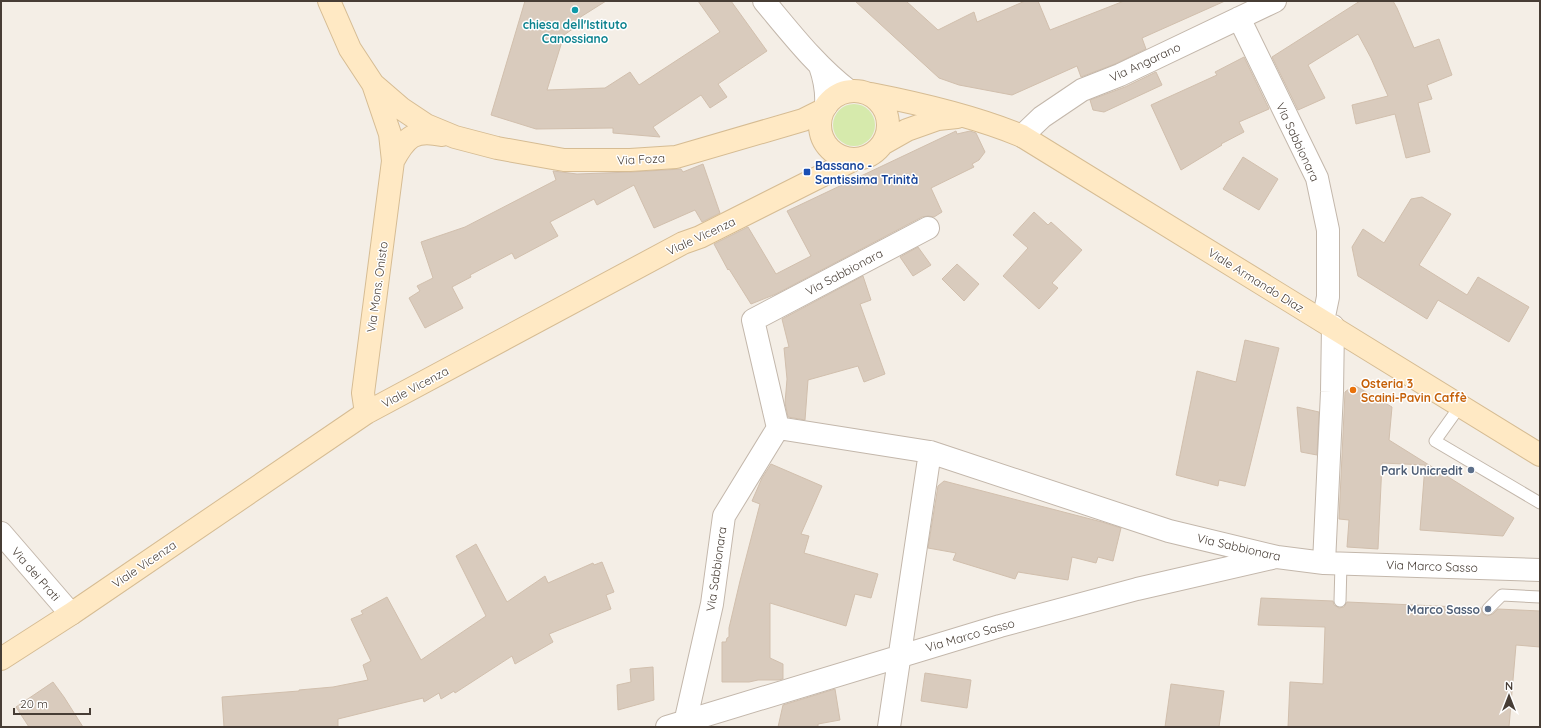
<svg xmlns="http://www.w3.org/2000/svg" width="1541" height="728" font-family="Quicksand,sans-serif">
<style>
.green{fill:#d6eaac}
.building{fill:#d9cbbd;stroke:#d1bfad}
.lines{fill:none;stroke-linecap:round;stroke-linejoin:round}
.lane-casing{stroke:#c3b7ab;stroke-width:13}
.street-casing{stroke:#c3b7ab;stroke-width:24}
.secondary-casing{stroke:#d6bc93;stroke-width:24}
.lane{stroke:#fff;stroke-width:11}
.street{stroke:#fff;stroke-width:22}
.secondary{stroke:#ffe9c4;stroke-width:22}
.culture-dot{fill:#0f9aa8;stroke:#fff;stroke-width:1.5}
.transit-dot{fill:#1a4fb4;stroke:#fff;stroke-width:1.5}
.food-dot{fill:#e8710a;stroke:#fff;stroke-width:1.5}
.service-dot{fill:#5c6f8a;stroke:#fff;stroke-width:1.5}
.labels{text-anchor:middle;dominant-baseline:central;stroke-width:3;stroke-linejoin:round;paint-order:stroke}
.culture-label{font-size:12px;font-weight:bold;fill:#0d838f;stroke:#fff}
.street-label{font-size:12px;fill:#473d35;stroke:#fff}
.transit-label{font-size:12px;font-weight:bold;fill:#164399;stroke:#fff;text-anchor:start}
.food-label{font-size:12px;font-weight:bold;fill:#c56008;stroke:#fff;text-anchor:start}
.service-label{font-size:12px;font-weight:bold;fill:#4e5e75;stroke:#fff;text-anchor:end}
</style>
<rect width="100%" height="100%" fill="#f4eee6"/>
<path class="green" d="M833 125a21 21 0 1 1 42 0a21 21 0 1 1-42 0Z"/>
<path class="building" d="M 525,1 L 606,1 L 571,23 L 574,28 L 564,35 L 547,90 L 605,88 L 630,72 L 639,85 L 720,32 L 698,1 L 731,1 L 767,51 L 718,84 L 727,97 L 710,108 L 701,95 L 653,127 L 660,137 L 613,133 L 613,128 L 536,129 L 491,115 Z
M 855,1 L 906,1 L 938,30 L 974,12 L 977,22 L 1025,1 L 1038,1 L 1050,30 L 1124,1 L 1225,1 L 1142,38 L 1146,49 L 1115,64 L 1081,77 L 1077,66 L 1012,95 L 959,85 L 939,78 Z
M 1360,1 L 1393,1 L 1397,8 L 1414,48 L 1439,39 L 1452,75 L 1427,85 L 1432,99 L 1418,103 L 1430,152 L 1406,158 L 1395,114 L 1356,124 L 1352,105 L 1388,96 L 1371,58 L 1358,34 L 1308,65 L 1325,98 L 1298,110 L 1272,57 Z
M 1244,57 L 1269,109 L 1239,122 L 1244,132 L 1221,144 L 1222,145 L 1181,170 L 1151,105 L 1217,75 L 1215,72 Z
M 1156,72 L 1162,85 L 1104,112 L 1093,110 L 1090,100 L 1125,87 Z
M 956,131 L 957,134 L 970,131 L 976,133 L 985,152 L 979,160 L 972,164 L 974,167 L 931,188 L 942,212 L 934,217 L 928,216 L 922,217 L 776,294 L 751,304 L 729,269 L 728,270 L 714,244 L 748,227 L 776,274 L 811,256 L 787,211 Z
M 1243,157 L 1278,179 L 1259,210 L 1223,189 Z
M 703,164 L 720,213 L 702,222 L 695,210 L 654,228 L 634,185 L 597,205 L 594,199 L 550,222 L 558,236 L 515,259 L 512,253 L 470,275 L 471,277 L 452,287 L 463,308 L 425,328 L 409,298 L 420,291 L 417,286 L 433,278 L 421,242 L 465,227 L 556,180 L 553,171 L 577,174 L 631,172 L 681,169 L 683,172 Z
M 1422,197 L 1451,214 L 1419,265 L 1467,295 L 1478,277 L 1529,307 L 1509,342 L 1438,300 L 1427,319 L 1358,276 L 1352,247 L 1363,229 L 1384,243 L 1411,199 Z
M 1034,212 L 1048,225 L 1051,222 L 1082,250 L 1052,283 L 1058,288 L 1039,309 L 1003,276 L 1028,248 L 1013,235 Z
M 918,247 L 931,265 L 913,276 L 900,257 Z
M 957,264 L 979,284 L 964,301 L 942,279 Z
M 863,276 L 871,300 L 860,304 L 885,374 L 864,382 L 858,366 L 808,380 L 805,420 L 788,417 L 785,403 L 787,379 L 784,348 L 789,347 L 782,319 Z
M 1245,340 L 1279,348 L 1245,486 L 1219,480 L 1218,486 L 1176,475 L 1197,371 L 1236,382 Z
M 1354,385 L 1392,407 L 1389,440 L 1514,518 L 1503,536 L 1420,530 L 1425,465 L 1382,463 L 1378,549 L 1347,547 L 1349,520 L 1339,519 L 1345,392 Z
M 1297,407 L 1319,412 L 1317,455 L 1301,452 Z
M 771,464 L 822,486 L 801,534 L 809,536 L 804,553 L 878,574 L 871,598 L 855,594 L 846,626 L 770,603 L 770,658 L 783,664 L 783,679 L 778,680 L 758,680 L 749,682 L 722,682 L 722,642 L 726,642 L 727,638 L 729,637 L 729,628 L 740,581 L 760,504 L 752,501 L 762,478 Z
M 944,481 L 1102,522 L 1121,528 L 1113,561 L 1098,557 L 1096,563 L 1072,557 L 1068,580 L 1018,572 L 1015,579 L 953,560 L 956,553 L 928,548 L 938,486 Z
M 476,544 L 507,602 L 545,576 L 548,583 L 593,563 L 594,565 L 602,562 L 614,592 L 606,595 L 611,609 L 549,634 L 553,642 L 515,664 L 512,656 L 455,693 L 454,691 L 441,699 L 439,693 L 424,702 L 423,698 L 338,719 L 338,727 L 224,727 L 222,697 L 299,691 L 299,690 L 333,687 L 368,680 L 363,665 L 371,661 L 351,619 L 363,614 L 361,611 L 387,597 L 421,660 L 486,616 L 456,556 Z
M 1261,598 L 1333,601 L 1334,605 L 1339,608 L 1344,607 L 1347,602 L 1481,608 L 1483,614 L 1487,616 L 1493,614 L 1498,609 L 1540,611 L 1540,647 L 1516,645 L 1509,727 L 1288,727 L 1290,682 L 1323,684 L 1325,627 L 1258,625 Z
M 653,667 L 654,700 L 618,710 L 617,685 L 631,682 L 630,669 Z
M 925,673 L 971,680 L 967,708 L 921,701 Z
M 53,682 L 64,697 L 83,727 L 29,727 L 16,707 Z
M 1171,684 L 1224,691 L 1219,727 L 1165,727 Z
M 835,689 L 840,720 L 818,724 L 818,727 L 778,727 L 783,705 Z"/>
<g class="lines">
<g class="lane-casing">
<path id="lane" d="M 1460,406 L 1435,441 L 1540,503
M 1340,601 L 1341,564
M 1488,609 L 1502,595 L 1540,597"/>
</g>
<g class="street-casing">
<path id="street" d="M 764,1 C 790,32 816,66 849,91
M 1239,18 L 1317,178 L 1328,230 L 1328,297 L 1323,321
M 820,66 C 825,80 827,91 826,106
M 1022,136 L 1042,117 L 1082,90 L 1120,75 L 1275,1
M 778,428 L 753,320 L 928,228
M 1,533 L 71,614
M 1324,563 L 1332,392 L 1333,326
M 685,723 L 712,604 L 724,516 L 778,428 L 930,452 L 1169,531 L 1277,557 L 1324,563 L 1540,570
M 667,727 L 1000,626 L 1137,589 L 1272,558
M 889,727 L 930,452"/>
</g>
<g class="secondary-casing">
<path id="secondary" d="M 329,1 L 350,49 L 373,84 L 390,134 L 393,161 L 363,393 L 366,413
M 373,84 L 402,109 L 426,125 L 455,137 L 497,148 L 564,160 L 630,160 L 676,157 L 803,120 L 823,110
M820 125a34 34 0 1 1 68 0a34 34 0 1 1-68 0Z
M 871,94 C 922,104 974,116 1022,136 L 1540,455
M 884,143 L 907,130 L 938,119 L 957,117
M 393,161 C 406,137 414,129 442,135
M 1,659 L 71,614 L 366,413 L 683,243 L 700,237 L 855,159"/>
</g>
<use href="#lane" class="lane"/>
<use href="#street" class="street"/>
<use href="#secondary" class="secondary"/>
</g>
<circle class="culture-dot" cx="575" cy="10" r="4"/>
<rect class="transit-dot" x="803" y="168" width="8" height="8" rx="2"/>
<circle class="food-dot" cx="1353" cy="390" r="4"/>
<g class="service-dot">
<circle cx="1471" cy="470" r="4"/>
<circle cx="1488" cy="609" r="4"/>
</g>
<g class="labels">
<g class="culture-label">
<text x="575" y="24">chiesa dell'Istituto<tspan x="575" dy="14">Canossiano</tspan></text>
</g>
<g class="street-label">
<text transform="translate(1145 62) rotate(-25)">Via Angarano</text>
<text transform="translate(1298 142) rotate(65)">Via Sabbionara</text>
<text transform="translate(641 159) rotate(-3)">Via Foza</text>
<text transform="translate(701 236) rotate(-25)">Viale Vicenza</text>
<text transform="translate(844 272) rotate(-28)">Via Sabbionara</text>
<text transform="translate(1256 280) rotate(32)">Viale Armando Diaz</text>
<text transform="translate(377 287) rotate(-82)">Via Mons. Onisto</text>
<text transform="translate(415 387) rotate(-28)">Viale Vicenza</text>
<text transform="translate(1239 547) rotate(13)">Via Sabbionara</text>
<text transform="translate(144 564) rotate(-34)">Viale Vicenza</text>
<text transform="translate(1432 566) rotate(2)">Via Marco Sasso</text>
<text transform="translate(716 569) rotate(-82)">Via Sabbionara</text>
<text transform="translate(36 574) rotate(49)">Via dei Prati</text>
<text transform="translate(970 635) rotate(-16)">Via Marco Sasso</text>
</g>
<g class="transit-label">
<text x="815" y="165">Bassano -<tspan x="815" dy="14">Santissima Trinità</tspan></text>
</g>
<g class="food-label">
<text x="1361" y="383">Osteria 3<tspan x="1361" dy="14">Scaini-Pavin Caffè</tspan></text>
</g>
<g class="service-label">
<text x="1463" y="470">Park Unicredit</text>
<text x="1480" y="609">Marco Sasso</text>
</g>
</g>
<rect width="1541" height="728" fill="none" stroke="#473d35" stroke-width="4"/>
<g transform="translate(1509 696)" stroke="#ffffff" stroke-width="3" paint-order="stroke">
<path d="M0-3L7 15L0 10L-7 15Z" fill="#473d35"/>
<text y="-6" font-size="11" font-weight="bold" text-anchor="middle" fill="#473d35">N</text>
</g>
<path d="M14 708v6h76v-6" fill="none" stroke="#473d35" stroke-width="2"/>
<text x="20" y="708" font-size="12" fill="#473d35" stroke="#ffffff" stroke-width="3" paint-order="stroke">20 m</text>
</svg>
